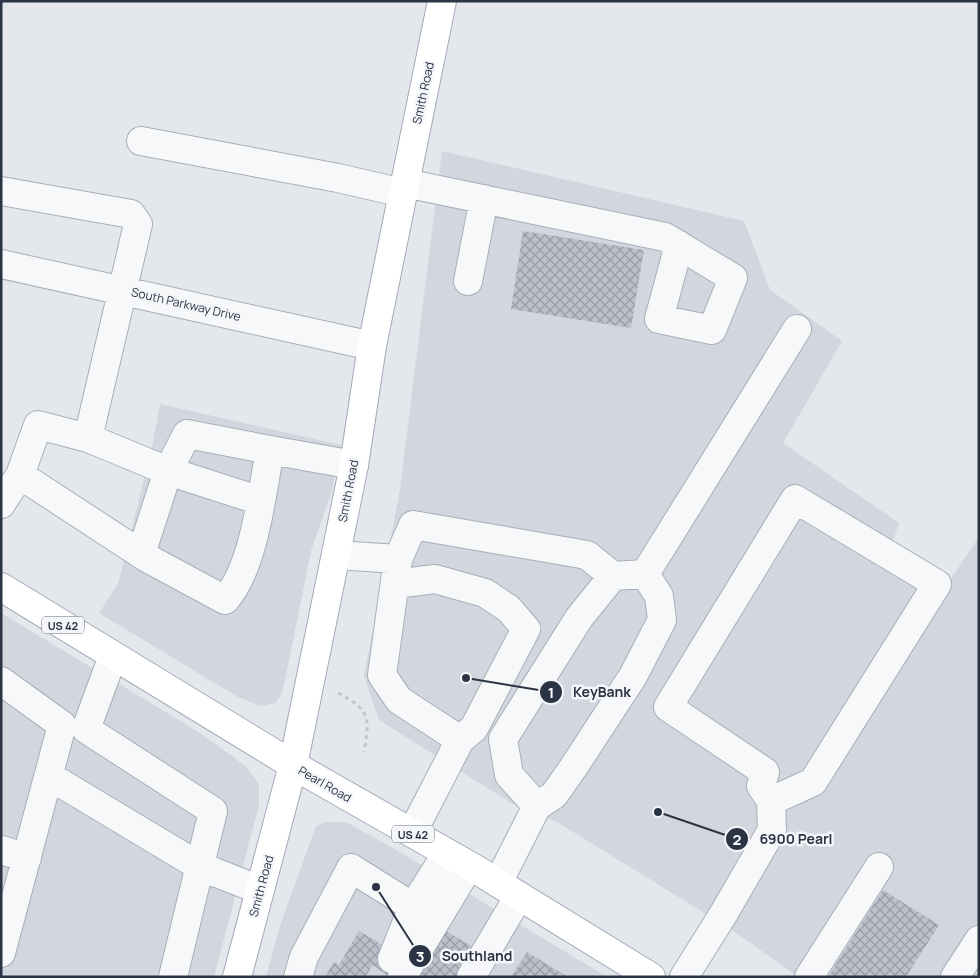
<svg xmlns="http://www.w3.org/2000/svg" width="980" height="978" font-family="Manrope,sans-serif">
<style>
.built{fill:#d2d6de}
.building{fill:url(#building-cross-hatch)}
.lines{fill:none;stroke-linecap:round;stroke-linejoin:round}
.minor-casing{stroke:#a9aeb7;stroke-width:30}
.major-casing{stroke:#a3abb8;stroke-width:30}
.path{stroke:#c2c5cb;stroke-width:3;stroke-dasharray:4 4;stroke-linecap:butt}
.minor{stroke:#f7f8fa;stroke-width:28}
.major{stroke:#fff;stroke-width:28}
.labels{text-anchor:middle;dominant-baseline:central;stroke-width:5;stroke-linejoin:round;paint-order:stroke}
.shield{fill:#f4f6f9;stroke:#676e7b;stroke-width:1}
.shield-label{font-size:11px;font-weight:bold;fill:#2b3445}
.street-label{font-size:12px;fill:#2b3445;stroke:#f4f6f9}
.leader{fill:none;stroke:#2b3445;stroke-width:2}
.callout-dot{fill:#2b3445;stroke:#f4f6f9;stroke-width:2}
.mark-label{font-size:15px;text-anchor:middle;font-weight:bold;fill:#fff}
.callout-label{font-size:14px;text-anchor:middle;font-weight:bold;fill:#2b3445;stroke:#f4f6f9;stroke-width:5;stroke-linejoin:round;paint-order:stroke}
</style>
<defs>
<pattern id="building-cross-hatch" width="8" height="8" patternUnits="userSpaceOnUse" patternTransform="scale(1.25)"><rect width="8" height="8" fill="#bbc0ca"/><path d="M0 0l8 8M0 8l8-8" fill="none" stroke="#989da6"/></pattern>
</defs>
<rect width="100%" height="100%" fill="#e4e7ec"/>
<path class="built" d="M 442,151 L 744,221 L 770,290 L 842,341 L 783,443 L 899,523 L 893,541 L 950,580 L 979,537 L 979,977 L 798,977 L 732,930 L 557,822 L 511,803 L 379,720 L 364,676 L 400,489 Z
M 160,404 L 341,445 L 331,494 L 311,551 L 283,690 L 276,703 L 260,706 L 236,696 L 99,613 L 118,584 L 152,447 Z
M 1,613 L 192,728 L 231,755 L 247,768 L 259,784 L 259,805 L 214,977 L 1,977 Z
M 325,822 L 346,822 L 398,851 L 607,977 L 266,977 L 281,923 L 316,826 Z"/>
<path class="building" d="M 523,231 L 644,250 L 631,328 L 511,309 Z
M 883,890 L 939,925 L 906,977 L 828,977 Z
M 444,930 L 473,947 L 460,977 L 417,977 Z
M 359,931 L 391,950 L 398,962 L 389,977 L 373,965 L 365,977 L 325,977 L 334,962 L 339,965 Z
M 527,952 L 568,977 L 511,977 Z"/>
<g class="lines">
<g class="minor-casing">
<path id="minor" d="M 141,141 L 338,178 L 403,193
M 405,183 L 665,237 L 733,278 L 712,330 L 659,319 L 679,245
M 1,191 L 131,214 L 138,224 L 88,438
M 1,264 L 372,346
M 468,281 L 484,199
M 20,475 L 38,425 L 88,438 L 168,471 L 141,554
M 795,499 L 937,584 L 813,782 L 771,801 L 761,786 L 765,772 L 668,707 Z
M 261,501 L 168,471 L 187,434 L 270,450
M 1,504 L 20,475 L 147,558 L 225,600 C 254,568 262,493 270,450 L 354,465
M 336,555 L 398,559 L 413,525 L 587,555 L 613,576
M 398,559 L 382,675 L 399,700 L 460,740 L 412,833
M 645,574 L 797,329
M 395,584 L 435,579 L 485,593 L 509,609 L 526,629 L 474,728 L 460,740
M 113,656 L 86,729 L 213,811 L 173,977
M 1,681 L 62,725 L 1,953
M 49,776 L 199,866 L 260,890
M 1,850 L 27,858
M 498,883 L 537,806 L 509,775 L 503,739 L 579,618 L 613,576 L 645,574 L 659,596 L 662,620 L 633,676 L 573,768 L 554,795 L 537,806
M 392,959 L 413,907
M 298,977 L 304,957 L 351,868 L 413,907 L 447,853
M 402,977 L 469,866
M 471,977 L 519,896
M 684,977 L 724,913 L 772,830 L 771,801
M 809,977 L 879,867
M 955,977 L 979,940"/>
</g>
<g class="major-casing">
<path id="major" d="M 1,587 L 293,765 L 477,870 L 651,977
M 237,977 L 293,765 L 354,465 L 372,346 L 442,1"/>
</g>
<path class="path" d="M 338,693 C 370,710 370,717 364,752"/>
<use href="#minor" class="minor"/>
<use href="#major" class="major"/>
</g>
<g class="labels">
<g class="shield">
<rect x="42" y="616.5" width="42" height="17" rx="4"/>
<rect x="392" y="825.5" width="42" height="17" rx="4"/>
</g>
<g class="shield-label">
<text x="63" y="625">US 42</text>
<text x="413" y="834">US 42</text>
</g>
<g class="street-label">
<text transform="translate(423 93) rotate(-78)">Smith Road</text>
<text transform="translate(186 304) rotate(13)">South Parkway Drive</text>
<text transform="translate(348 491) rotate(-79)">Smith Road</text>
<text transform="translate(325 784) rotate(30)">Pearl Road</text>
<text transform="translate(261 886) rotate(-75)">Smith Road</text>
</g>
</g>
<path class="leader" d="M466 678L551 692M658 812L737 839M376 887L420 956"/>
<g class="callout-dot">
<circle cx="466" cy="678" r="5"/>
<circle cx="658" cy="812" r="5"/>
<circle cx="376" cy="887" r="5"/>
<circle cx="551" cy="692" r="12"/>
<circle cx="737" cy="839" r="12"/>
<circle cx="420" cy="956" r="12"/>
</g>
<g class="mark-label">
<text x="551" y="698">1</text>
<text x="737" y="845">2</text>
<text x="420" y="962">3</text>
</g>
<g class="callout-label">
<text x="602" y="697">KeyBank</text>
<text x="796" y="844">6900 Pearl</text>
<text x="477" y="961">Southland</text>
</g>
<rect width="980" height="978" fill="none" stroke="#2b3445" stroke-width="5"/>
</svg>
